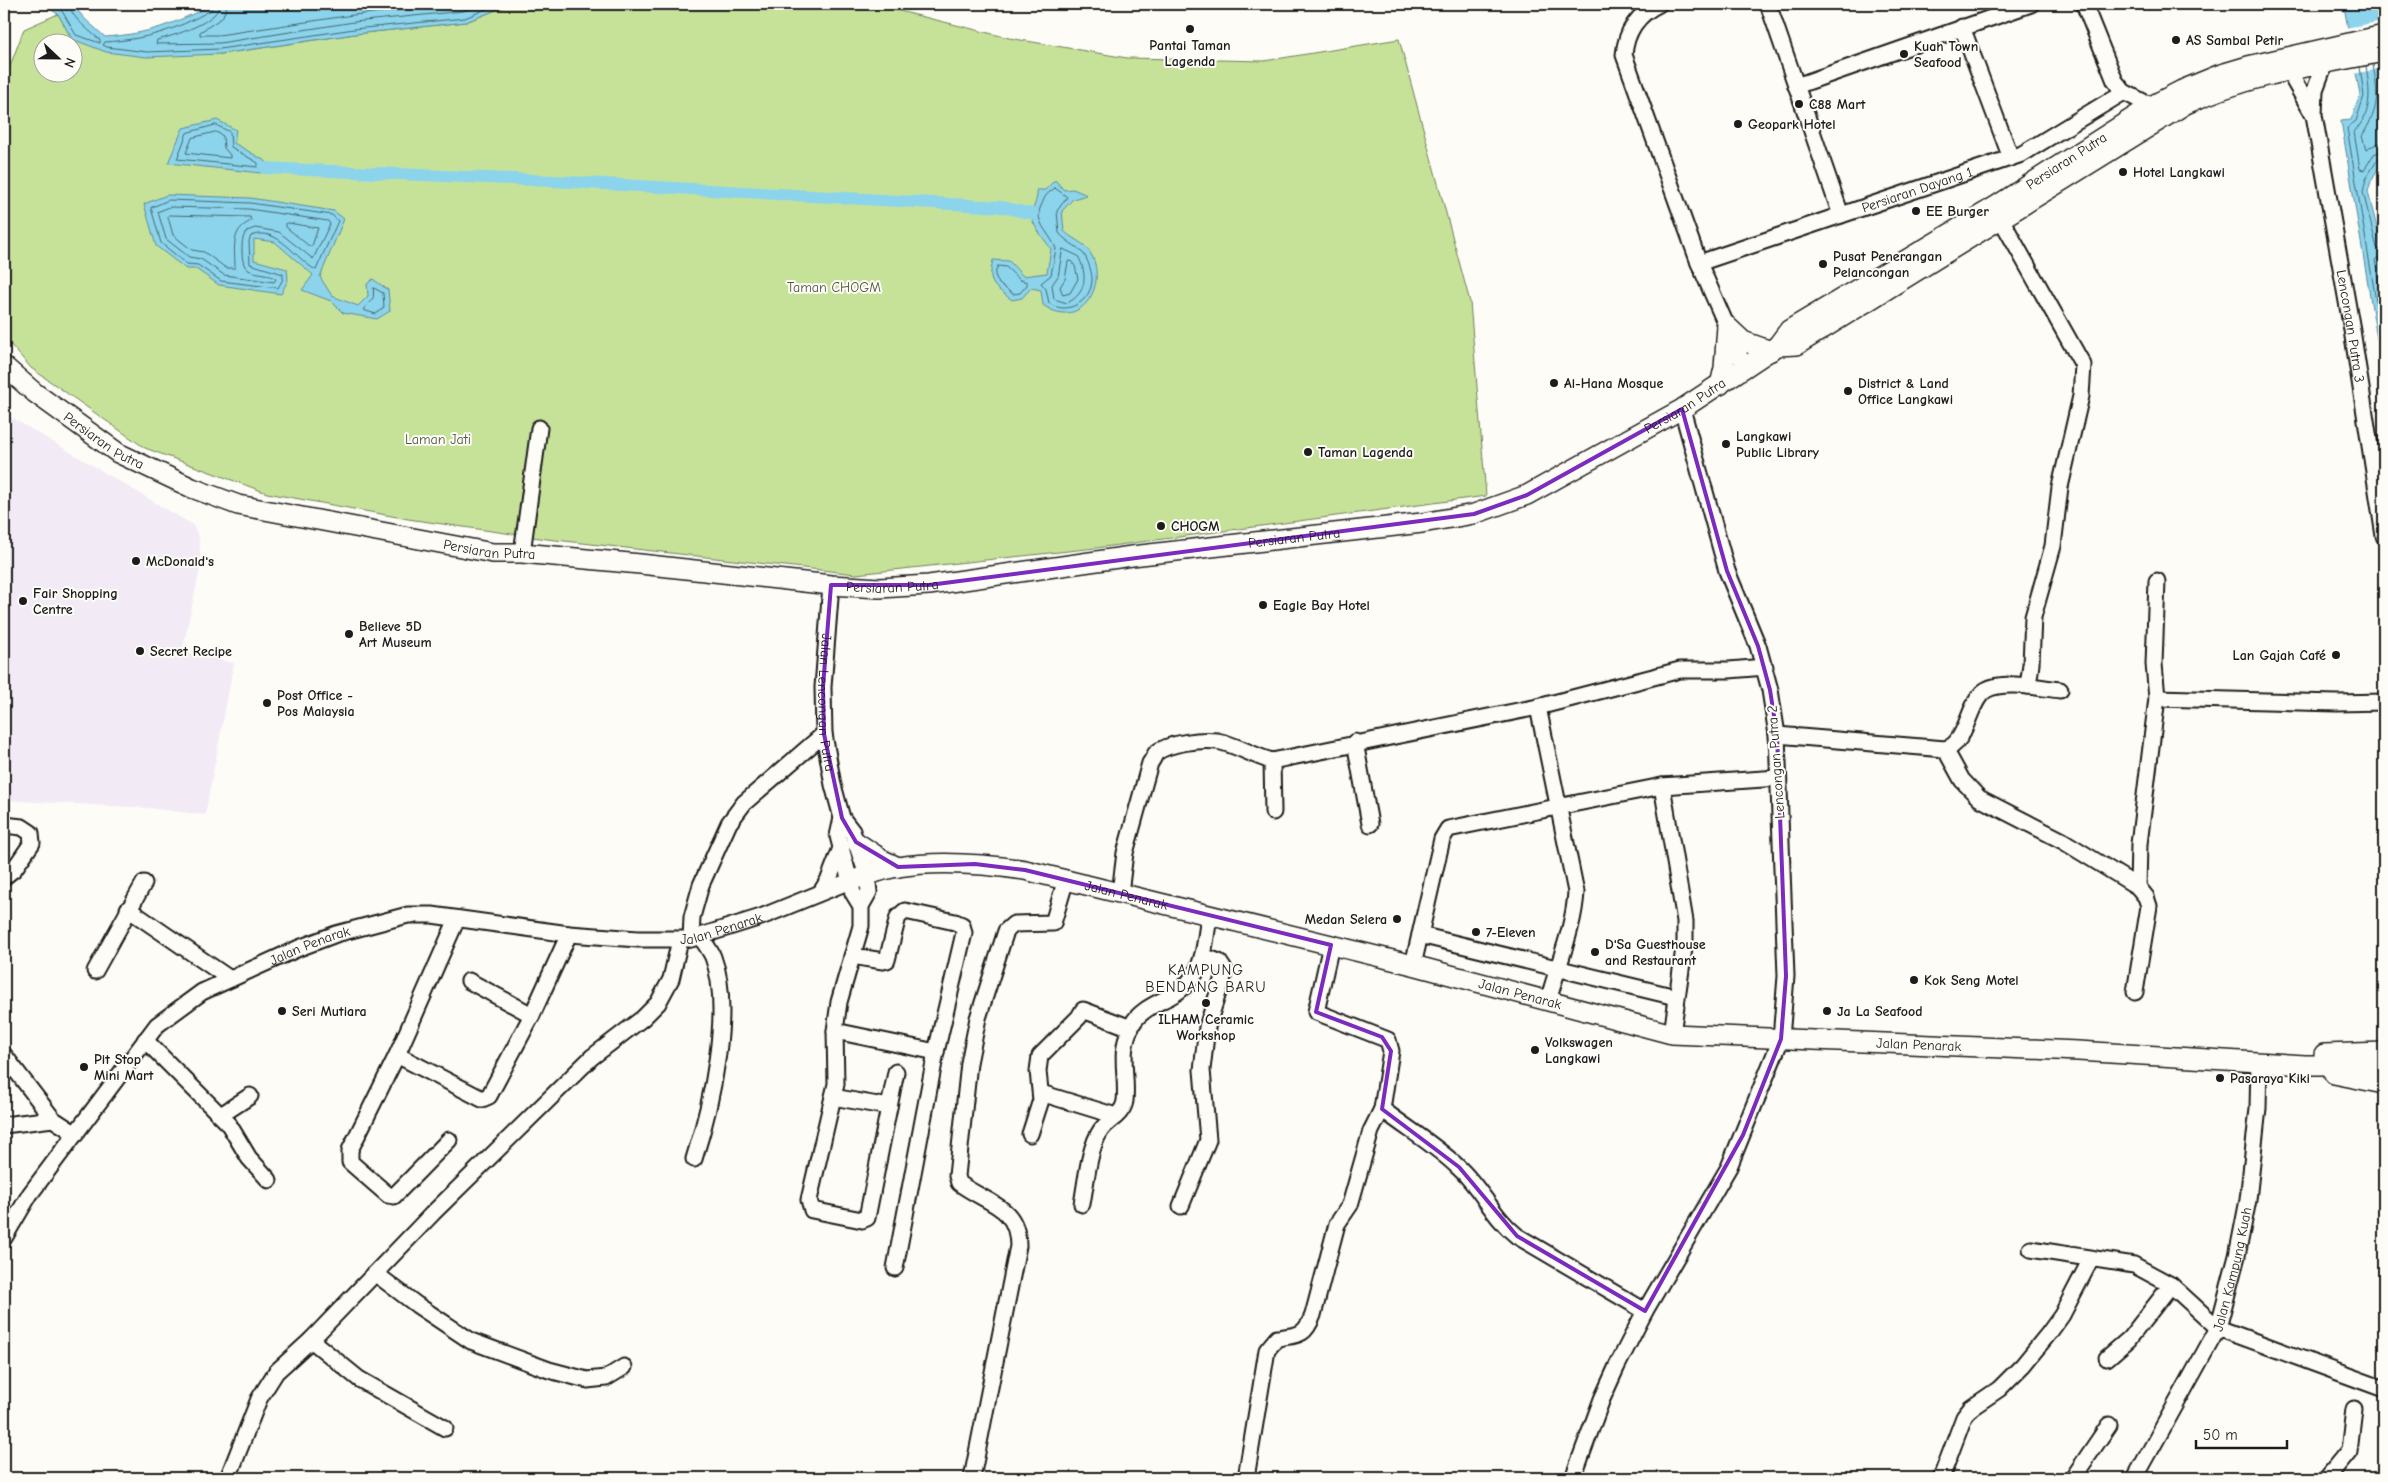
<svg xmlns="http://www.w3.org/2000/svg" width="2388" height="1482" font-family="'Comic Neue',sans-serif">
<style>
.built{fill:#f2eaf5}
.green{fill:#c6e299;stroke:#717f5a;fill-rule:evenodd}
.water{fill:#8bd4ec;stroke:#5f8a99}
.pier{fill:#fdfcf7}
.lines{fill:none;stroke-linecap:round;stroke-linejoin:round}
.shore{stroke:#48666f;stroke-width:1}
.canal{stroke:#8bd4ec;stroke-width:12}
.minor-casing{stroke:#1c1c1c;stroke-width:19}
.major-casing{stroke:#1c1c1c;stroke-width:22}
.minor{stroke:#fdfcf7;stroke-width:15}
.major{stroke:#fdfcf7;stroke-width:19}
.marked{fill:none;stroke:#7b2cbf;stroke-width:4;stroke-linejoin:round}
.poi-dot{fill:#1c1c1c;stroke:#fdfcf7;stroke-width:2}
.labels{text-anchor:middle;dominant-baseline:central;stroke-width:4;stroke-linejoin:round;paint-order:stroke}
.poi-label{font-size:14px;font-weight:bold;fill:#1c1c1c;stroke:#fdfcf7;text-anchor:start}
.street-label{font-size:14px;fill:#1c1c1c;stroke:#fdfcf7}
.park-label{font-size:14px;fill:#4f5742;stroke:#fdfcf7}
.neighbourhood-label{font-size:15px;letter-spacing:1px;fill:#1c1c1c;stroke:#fdfcf7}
</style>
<rect width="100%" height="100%" fill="#fdfcf7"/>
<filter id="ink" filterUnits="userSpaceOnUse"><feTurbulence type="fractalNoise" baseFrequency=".02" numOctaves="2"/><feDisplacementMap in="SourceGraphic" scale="10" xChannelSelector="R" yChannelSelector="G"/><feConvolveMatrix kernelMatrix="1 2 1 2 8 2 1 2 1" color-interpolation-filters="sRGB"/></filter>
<g filter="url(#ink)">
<path class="built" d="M 4,413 L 193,525 L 199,538 L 201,564 L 182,652 L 234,663 L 205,815 L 149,808 L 4,800 Z"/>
<path class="green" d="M 511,4 L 871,4 L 1009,38 L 1127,58 L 1264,61 L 1399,39 L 1470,302 L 1486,496 L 1096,548 L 856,574 L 547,539 L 408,519 L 267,493 L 145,448 L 31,368 L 4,337 L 4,76 L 10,66 L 24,29 L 58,14 L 72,39 L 221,54 L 355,34 L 466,22 ZM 42,42 L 72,42 L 72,72 L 42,72 Z"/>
<path class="water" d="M 42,4 L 72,4 L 85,19 L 105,37 C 149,34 174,24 213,4 L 511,4 L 466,22 L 355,34 L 221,54 L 146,57 L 106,52 L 72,39 L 58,14 Z
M 2336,4 L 2377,4 L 2384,37 L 2384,158 L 2371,181 L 2368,192 L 2384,256 L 2384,370 L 2377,339 L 2341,121 L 2351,120 L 2360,95 L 2345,12 Z
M 217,120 L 236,130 L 234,143 L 267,162 L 261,173 L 168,163 L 183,128 Z
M 1055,180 L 1064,190 L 1073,189 L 1087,195 L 1073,199 L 1062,211 L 1064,231 C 1070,237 1081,242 1086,247 C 1113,278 1083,334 1043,305 L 1041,290 L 1031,288 L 1022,298 L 1012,300 C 994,286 987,285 993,260 L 1009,261 L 1023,276 L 1047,273 L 1051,249 C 1046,241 1034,228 1032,218 C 1031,209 1038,202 1037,190 L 1045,190 Z
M 167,195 L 250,198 L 334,211 L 344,219 L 320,277 L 332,296 L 358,306 L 368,296 L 367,284 L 373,279 L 388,290 L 390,311 L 377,319 L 343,313 L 331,301 L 302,290 L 313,275 L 275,242 L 254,239 L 254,260 L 287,269 L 288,280 L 281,294 L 219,285 L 196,269 L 186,269 L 156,246 L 144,204 Z"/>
<path class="pier" d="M 2383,21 L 2384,68 L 2353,74 L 2345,28 Z"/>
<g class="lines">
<path class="shore" d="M 52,4 L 62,11 L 76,35 L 100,43 L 100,40 C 90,31 71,18 69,4
M 214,4 L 211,10 C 174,31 147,39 105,42 L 103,45 L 107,47 L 147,52 L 220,49 L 354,29 L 465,18 L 498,4
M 220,4 C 219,22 173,36 157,40 L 156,44 L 220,43 L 354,22 L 463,11 L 482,4
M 228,4 L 222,18 L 200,32 L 200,35 L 219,35 L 353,15 L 462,4
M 2373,65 C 2379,97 2379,108 2362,136 L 2366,150 L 2376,144 L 2384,143
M 2366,66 C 2370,92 2373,112 2354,132 L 2360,169 L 2364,170 L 2374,154 L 2384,150
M 2360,67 L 2364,96 L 2356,121 L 2347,128 L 2384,349
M 216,125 L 230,132 L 231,147 L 258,163 L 258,167 L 177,159 L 187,133 Z
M 216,132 L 223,136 L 224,148 L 230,155 L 230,158 L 186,153 L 192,138 Z
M 2384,157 L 2378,159 L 2366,178 L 2363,192 L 2377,248 L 2384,252
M 1055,188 L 1067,197 L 1057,211 L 1059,233 C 1068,244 1082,247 1087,260 C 1089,264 1092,273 1092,279 C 1092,302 1066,316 1049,303 L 1046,289 L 1041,283 L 1051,275 L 1056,249 C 1051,234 1033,222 1041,206 C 1046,195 1044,196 1055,188 Z
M 169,200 L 250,203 L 332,215 L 338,221 L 316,270 C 296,260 278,225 251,236 L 249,241 L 250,264 L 283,274 L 283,279 L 278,288 L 221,281 L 198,265 L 187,264 L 161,243 L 151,208 Z
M 170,207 L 249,209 L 328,221 L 330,224 L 313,259 L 279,232 L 255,228 L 247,231 C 242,237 242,243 242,250 C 242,281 258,267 276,279 L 274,282 L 224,275 L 201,259 L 189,257 L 166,239 L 158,212 Z
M 169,215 L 250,217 L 251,221 C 230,230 235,249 235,268 L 226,268 L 204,252 L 192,250 L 173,235 L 168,217 Z
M 288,223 L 318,228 L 312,246 L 309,246 L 286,227 L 286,224 Z
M 1063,249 L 1078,256 C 1087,273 1088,293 1067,303 L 1054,299 L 1052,285 L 1058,276 Z
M 2384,259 L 2377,258 L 2375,260 L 2384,316
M 1071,261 L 1075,266 L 1078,279 L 1070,293 L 1063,295 L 1060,287 L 1065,279 L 1068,262 Z
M 998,266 L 1006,267 L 1020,280 L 1027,282 L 1027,285 L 1020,293 L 1013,294 L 999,284 L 995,275 Z
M 374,288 L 383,293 L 384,307 L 376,314 L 363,310 L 373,298 Z"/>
<path class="canal" d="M 264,168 L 535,180 L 1002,207 L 1033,214"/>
<g class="minor-casing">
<g id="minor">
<path d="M 1659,4 C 1638,14 1626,31 1624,55 L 1699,263 L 1745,368"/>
<path d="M 1768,4 L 1841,215"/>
<path d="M 2084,4 L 2115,81 L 2124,92 L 2151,106"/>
<path d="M 1962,27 L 2011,158"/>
<path id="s1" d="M 2325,63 L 2315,90 L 2314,115 L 2352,330 L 2384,536"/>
<path d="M 2289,72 L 2313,114"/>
<path d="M 1796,86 L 2031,4"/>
<path d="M 2001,219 L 2083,365 L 2081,396 L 2060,487 L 2053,546 L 2033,617 L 2031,664 L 2028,686"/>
<path id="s2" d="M 1699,263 L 2022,154 L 2124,92"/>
<path d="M 522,553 L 539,428"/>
<path id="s3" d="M 831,585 L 823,687 L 824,734 L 833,785 L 842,818 L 852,831 L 867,875 L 869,892 L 861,906 L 861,926 L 839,1002 L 835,1031 L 836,1084 L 809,1200 L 812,1210 L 862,1220 L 867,1218 L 896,1072"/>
<path d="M 2157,698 L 2337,703 L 2384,702"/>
<path d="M 1538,707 L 1576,892 C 1574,929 1557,966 1548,1002"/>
<path d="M 1777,735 L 1945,749 C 1967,745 1968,701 1986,690 C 2003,680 2041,688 2060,690"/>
<path d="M 1355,742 L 1370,824"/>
<path d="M 1945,749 L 1962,780 L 1979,798 L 2063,841 L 2138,887 L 2146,897 L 2149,906 L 2135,992"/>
<path d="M 1272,761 L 1273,812"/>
<path d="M 1662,786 L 1685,921 L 1685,941 L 1672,1034"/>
<path d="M 842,818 L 838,836 L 853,893 L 861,906"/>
<path d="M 4,825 L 22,827 L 31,833 L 32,843 L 14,869 L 4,877"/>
<path d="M 2138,887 L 2139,844 L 2157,698 L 2154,664 L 2157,581"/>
<path d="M 821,892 L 829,879 L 841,848"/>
<path d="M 1120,893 L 1125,853 L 1150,763 C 1152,761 1154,756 1156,753 C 1168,743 1202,739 1217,741 C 1235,744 1253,756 1272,761 L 1538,707 L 1680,670 L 1729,670 L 1765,667"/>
<path d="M 128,909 L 230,979"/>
<path d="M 1420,935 L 1676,997"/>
<path d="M 691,939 L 692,917 L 701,885 L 729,823 L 744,803 L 824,734"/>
<path d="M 1331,945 L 1316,1012 L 1388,1040 L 1391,1051 L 1382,1109 C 1407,1129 1436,1145 1459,1168 C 1481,1188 1493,1217 1517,1236 L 1645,1311"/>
<path d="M 852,956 L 883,961 L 887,960 L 898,917 L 905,911 L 955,922 L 962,925 L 964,933 L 936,1052 L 895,1268"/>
<path d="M 1413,965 L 1442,839 L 1448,829 L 1662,786 L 1778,778"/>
<path d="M 95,971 L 144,883"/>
<path d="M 469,981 L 532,1015"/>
<path d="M 835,1031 L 936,1052"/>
<path d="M 145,1040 L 228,1123 L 249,1158 L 269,1180"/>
<path d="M 4,1055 L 53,1119 L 76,1134"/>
<path d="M 397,1055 L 482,1099 L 489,1096 L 532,1015 L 569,934"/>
<path d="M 1041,1093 L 1116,1116"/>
<path d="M 833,1097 L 889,1107"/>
<path d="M 221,1115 L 250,1096"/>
<path d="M 4,1125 L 53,1119"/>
<path d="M 1030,1134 L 1041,1100 L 1038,1071 L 1040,1056 L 1079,1017 L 1083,1010 L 1131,1028"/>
<path d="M 449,1140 L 394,1196 L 388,1195 L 350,1162 L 350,1150 L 397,1055 L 457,919"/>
<path d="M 694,1159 C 711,1106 733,1010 713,957 C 710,950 705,944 701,937"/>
<path d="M 1082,1204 C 1086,1183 1089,1147 1101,1130 C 1108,1120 1123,1115 1125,1101 C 1128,1073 1117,1052 1133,1023 C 1139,1012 1152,1006 1163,1000 C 1204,981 1203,956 1209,916"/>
<path d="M 1181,1206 L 1208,1140 L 1202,1070 L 1207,1027 L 1225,971 L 1219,962 L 1203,956"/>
<path id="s4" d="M 4,1238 L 30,1194 L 157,1025 L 202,992 L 299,948 L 336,934 L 408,915 L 432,915 L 569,934 L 638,939 L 691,939 L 761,917 L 850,881"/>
<path d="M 2031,1249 L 2134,1265 L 2171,1285 L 2218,1328 L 2384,1389"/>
<path d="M 376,1274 L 417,1305 L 471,1341 L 549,1370 L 587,1380 L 606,1378 L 624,1367"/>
<path d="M 311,1340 L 359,1379 L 445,1428"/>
<path d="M 2107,1358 L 2129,1339 L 2171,1285"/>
<path d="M 228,1478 L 259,1399 L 276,1372 L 311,1340 L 433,1213 L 592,1057 L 643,1018 L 658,1003 L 671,979 L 680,940"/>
<path d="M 972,1478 L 1018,1246 C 1018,1205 987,1204 959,1183 L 957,1176 L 969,1063 L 978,1018 L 1006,931 L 1014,924 L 1053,923 L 1066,879"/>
<path d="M 1246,1478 L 1267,1350 L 1277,1338 C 1299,1335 1305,1336 1313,1315 L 1337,1224 L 1350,1205 L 1371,1131 L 1382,1109"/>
<path d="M 1573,1478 L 1602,1399 L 1617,1366 L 1645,1311 L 1729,1167 L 1781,1039 L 1786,976 L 1777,735 L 1770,690 L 1758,646 L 1727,571 L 1682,409"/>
<path d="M 1941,1478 L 1964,1417 L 1971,1408 L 1999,1389 L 2023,1365 L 2049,1333 L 2062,1315 L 2091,1259"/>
<path d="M 2073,1478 L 2109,1425"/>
<path id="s5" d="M 2135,1478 L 2218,1328 L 2237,1256 L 2248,1200 L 2258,1108 L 2259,1062"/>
<path d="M 2327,1478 L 2349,1451 L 2354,1409"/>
</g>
</g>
<g class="major-casing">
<g id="major">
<path d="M 1727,326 L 1743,341 L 1771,351"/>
<path d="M 1777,346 L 1797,345 L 2186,104 C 2248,75 2317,65 2384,52"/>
<path id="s6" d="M 4,366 L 35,393 L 118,453 L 192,488 L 238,505 L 493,553 L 522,553 L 640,564 L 831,585 L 879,588 L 929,585 L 1132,556 L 1422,523 L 1474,514 L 1527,495 L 1682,409 L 1777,346 L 1789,330 L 1996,206 L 2151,106 L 2182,90 L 2221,74 L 2248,66 L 2384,35"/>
<path d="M 1720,385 L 1724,368 L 1727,326"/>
<path d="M 856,842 L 883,860 L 898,867"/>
<path id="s7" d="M 850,881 C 866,876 882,869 898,867 C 939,860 984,864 1025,870 L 1413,965 L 1672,1034 L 2078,1051 L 2305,1065 L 2384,1065"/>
<path d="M 2324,1054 L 2384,1052"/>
<path d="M 2334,1074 L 2384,1084"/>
</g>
</g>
<use href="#minor" class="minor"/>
<use href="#major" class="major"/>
</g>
</g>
<path class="marked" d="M 1682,409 L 1727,571 L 1758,646 L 1770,690 L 1777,735 L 1786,976 L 1781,1039 L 1743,1135 L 1645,1311 L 1517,1236 L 1459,1167 L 1382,1109 L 1391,1051 L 1382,1037 L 1316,1012 L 1331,945 L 1025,870 L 975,864 L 898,867 L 856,842 L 842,818 L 824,734 L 823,687 L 831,585 L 929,585 L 1474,514 L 1527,495 Z"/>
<g class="poi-dot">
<circle cx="1190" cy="29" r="5"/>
<circle cx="2176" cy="40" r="5"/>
<circle cx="1904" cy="54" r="5"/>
<circle cx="1799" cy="104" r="5"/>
<circle cx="1738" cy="124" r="5"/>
<circle cx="2123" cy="172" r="5"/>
<circle cx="1916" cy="211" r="5"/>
<circle cx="1823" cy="264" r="5"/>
<circle cx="1554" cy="383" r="5"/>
<circle cx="1848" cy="391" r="5"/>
<circle cx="1726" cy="444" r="5"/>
<circle cx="1308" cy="452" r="5"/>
<circle cx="1161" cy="526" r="5"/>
<circle cx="136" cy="561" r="5"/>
<circle cx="23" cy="601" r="5"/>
<circle cx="1263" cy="605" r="5"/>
<circle cx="349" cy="634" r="5"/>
<circle cx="140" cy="651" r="5"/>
<circle cx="2336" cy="655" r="5"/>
<circle cx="267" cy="703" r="5"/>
<circle cx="1397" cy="919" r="5"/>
<circle cx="1476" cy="932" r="5"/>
<circle cx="1595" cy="952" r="5"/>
<circle cx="1914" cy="980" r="5"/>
<circle cx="1206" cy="1003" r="5"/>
<circle cx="282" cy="1011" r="5"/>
<circle cx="1827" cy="1011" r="5"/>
<circle cx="1535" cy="1050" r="5"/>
<circle cx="84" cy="1067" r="5"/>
<circle cx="2220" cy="1078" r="5"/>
</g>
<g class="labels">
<g class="poi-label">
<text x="2186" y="40">AS Sambal Petir</text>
<text x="1190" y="45" text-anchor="middle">Pantai Taman<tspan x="1190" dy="16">Lagenda</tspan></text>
<text x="1914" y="46">Kuah Town<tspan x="1914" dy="16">Seafood</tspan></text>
<text x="1809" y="104">C88 Mart</text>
<text x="1748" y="124">Geopark Hotel</text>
<text x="2133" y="172">Hotel Langkawi</text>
<text x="1926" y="211">EE Burger</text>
<text x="1833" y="256">Pusat Penerangan<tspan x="1833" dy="16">Pelancongan</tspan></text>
<text x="1564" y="383">Al-Hana Mosque</text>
<text x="1858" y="383">District &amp; Land<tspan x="1858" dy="16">Office Langkawi</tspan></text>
<text x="1736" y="436">Langkawi<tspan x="1736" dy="16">Public Library</tspan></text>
<text x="1318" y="452">Taman Lagenda</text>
<text x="1171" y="526">CHOGM</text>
<text x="146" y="561">McDonald's</text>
<text x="33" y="593">Fair Shopping<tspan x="33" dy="16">Centre</tspan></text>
<text x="1273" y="605">Eagle Bay Hotel</text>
<text x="359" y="626">Believe 5D<tspan x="359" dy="16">Art Museum</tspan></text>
<text x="150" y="651">Secret Recipe</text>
<text x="2326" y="655" text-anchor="end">Lan Gajah Café</text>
<text x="277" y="695">Post Office -<tspan x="277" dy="16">Pos Malaysia</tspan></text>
<text x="1387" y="919" text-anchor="end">Medan Selera</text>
<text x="1486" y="932">7-Eleven</text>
<text x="1605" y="944">D'Sa Guesthouse<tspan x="1605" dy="16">and Restaurant</tspan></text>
<text x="1924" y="980">Kok Seng Motel</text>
<text x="292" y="1011">Seri Mutiara</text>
<text x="1837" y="1011">Ja La Seafood</text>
<text x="1206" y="1019" text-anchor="middle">ILHAM Ceramic<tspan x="1206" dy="16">Workshop</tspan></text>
<text x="1545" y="1042">Volkswagen<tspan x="1545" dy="16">Langkawi</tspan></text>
<text x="94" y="1059">Pit Stop<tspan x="94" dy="16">Mini Mart</tspan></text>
<text x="2230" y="1078">Pasaraya Kiki</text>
</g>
<g class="street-label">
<text stroke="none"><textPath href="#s6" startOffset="2214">Persiaran Putra</textPath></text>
<text stroke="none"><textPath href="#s2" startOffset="230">Persiaran Dayang 1</textPath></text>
<text stroke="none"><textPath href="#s1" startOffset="268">Lencongan Putra 3</textPath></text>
<text stroke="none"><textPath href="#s6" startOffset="1759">Persiaran Putra</textPath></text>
<text stroke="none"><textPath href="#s6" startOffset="125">Persiaran Putra</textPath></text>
<text stroke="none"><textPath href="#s6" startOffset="1340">Persiaran Putra</textPath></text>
<text stroke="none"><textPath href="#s6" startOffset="530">Persiaran Putra</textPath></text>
<text stroke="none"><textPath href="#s6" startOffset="935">Persiaran Putra</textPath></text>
<text stroke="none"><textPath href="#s3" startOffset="118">Jalan Lencongan Putra</textPath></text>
<text transform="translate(1776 762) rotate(-94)">Lencongan Putra 2</text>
<text stroke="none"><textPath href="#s7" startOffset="282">Jalan Penarak</textPath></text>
<text stroke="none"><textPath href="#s4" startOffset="855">Jalan Penarak</textPath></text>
<text stroke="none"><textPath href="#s4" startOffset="436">Jalan Penarak</textPath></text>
<text stroke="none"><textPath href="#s7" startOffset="688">Jalan Penarak</textPath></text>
<text stroke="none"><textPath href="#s7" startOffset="1092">Jalan Penarak</textPath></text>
<text stroke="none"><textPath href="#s5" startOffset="232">Jalan Kampung Kuah</textPath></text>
</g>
<g class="park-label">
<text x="834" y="287">Taman CHOGM</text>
<text x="438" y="439">Laman Jati</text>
</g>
<g class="neighbourhood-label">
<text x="1206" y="970">KAMPUNG<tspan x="1206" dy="17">BENDANG BARU</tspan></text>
</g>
</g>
<rect width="2388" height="1482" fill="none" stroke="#fdfcf7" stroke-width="20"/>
<rect x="10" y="10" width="2368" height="1462" fill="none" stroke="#1c1c1c" stroke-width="2" filter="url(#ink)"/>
<g transform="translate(58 58) rotate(112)"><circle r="24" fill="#fdfcf7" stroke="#a3a29f"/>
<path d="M0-4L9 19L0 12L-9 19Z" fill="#1c1c1c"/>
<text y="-8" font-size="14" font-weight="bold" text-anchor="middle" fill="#1c1c1c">N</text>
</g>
<path d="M2196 1440v8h91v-8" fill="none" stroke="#1c1c1c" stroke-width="2.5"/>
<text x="2203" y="1440" font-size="15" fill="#1c1c1c" stroke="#fdfcf7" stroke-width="4" paint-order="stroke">50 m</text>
</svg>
